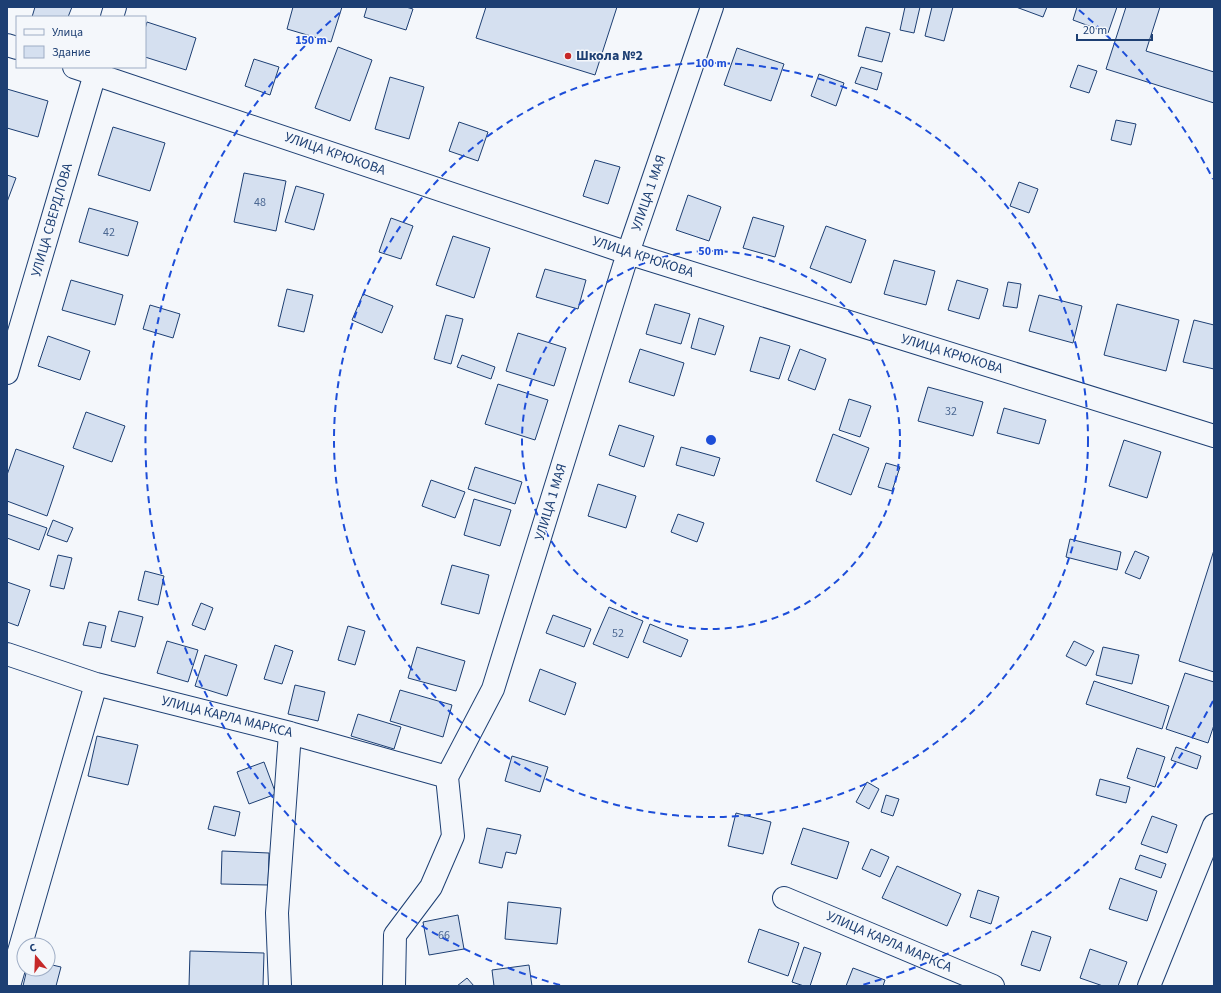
<svg xmlns="http://www.w3.org/2000/svg" width="1221" height="993" font-family="'Source Sans 3',sans-serif">
<style>
.building{fill:#d5e0f0;stroke:#1d3f73}
.lines{fill:none;stroke-linecap:round;stroke-linejoin:round}
.minor-casing{stroke:#1d3f73;stroke-width:24}
.minor{stroke:#f4f7fb;stroke-width:22}
.ring{fill:none;stroke:#1d4ed8;stroke-width:2;stroke-dasharray:7 5}
.poi-dot{fill:#c62828;stroke:#f4f7fb;stroke-width:1.5}
.labels{text-anchor:middle;dominant-baseline:central;stroke-width:3;stroke-linejoin:round;paint-order:stroke}
.number-label{font-size:12px;fill:#4b6792}
.poi-label{font-size:14px;font-weight:bold;fill:#1d3f73;stroke:#f4f7fb;text-anchor:start}
.street-label{font-size:14px;fill:#1d3f73;stroke:#f4f7fb}
.centre{fill:#1d4ed8;stroke:#f4f7fb;stroke-width:2}
.ring-label{font-size:12px;text-anchor:middle;font-weight:bold;fill:#1d4ed8;stroke:#f4f7fb;stroke-width:3;stroke-linejoin:round;paint-order:stroke}
</style>
<rect width="100%" height="100%" fill="#f4f7fb"/>
<path class="building" d="M 35,7 L 72,7 L 68,17 L 32,17 Z
M 293,7 L 342,7 L 331,42 L 287,29 Z
M 367,7 L 406,7 L 413,9 L 406,30 L 364,17 Z
M 486,7 L 617,7 L 595,75 L 476,38 Z
M 905,7 L 920,7 L 914,33 L 900,30 Z
M 932,7 L 953,7 L 944,41 L 925,36 Z
M 1016,7 L 1047,7 L 1043,17 Z
M 1077,7 L 1117,7 L 1108,33 L 1073,20 Z
M 1126,7 L 1160,7 L 1146,51 L 1214,72 L 1214,103 L 1106,69 Z
M 147,22 L 196,38 L 186,70 L 145,57 L 145,29 Z
M 866,27 L 890,33 L 882,62 L 858,56 Z
M 338,47 L 372,60 L 350,121 L 315,108 Z
M 737,48 L 784,64 L 771,101 L 724,85 Z
M 254,59 L 279,67 L 270,95 L 245,86 Z
M 1078,65 L 1097,71 L 1089,93 L 1070,87 Z
M 861,67 L 882,73 L 877,90 L 855,83 Z
M 819,74 L 844,83 L 836,106 L 811,96 Z
M 390,77 L 424,87 L 409,139 L 375,129 Z
M 7,89 L 48,101 L 38,137 L 7,128 Z
M 1116,120 L 1136,124 L 1131,145 L 1111,140 Z
M 459,122 L 488,132 L 478,161 L 449,151 Z
M 113,127 L 165,143 L 150,191 L 98,175 Z
M 595,160 L 620,167 L 608,204 L 583,196 Z
M 244,173 L 286,181 L 276,231 L 234,222 Z
M 7,175 L 16,178 L 7,202 Z
M 1019,182 L 1038,189 L 1029,213 L 1010,206 Z
M 296,186 L 324,194 L 314,230 L 285,222 Z
M 688,195 L 721,207 L 709,241 L 676,230 Z
M 89,208 L 138,222 L 128,256 L 79,242 Z
M 753,217 L 784,226 L 775,257 L 743,248 Z
M 391,218 L 413,226 L 401,259 L 379,252 Z
M 826,226 L 866,240 L 851,283 L 810,268 Z
M 453,236 L 490,248 L 474,298 L 436,285 Z
M 894,260 L 935,271 L 926,305 L 884,294 Z
M 545,269 L 586,280 L 578,309 L 536,297 Z
M 71,280 L 123,295 L 115,325 L 62,310 Z
M 957,280 L 988,289 L 979,319 L 948,310 Z
M 1008,282 L 1021,284 L 1017,308 L 1003,306 Z
M 287,289 L 313,295 L 304,332 L 278,326 Z
M 363,294 L 393,306 L 382,333 L 352,320 Z
M 1039,295 L 1082,306 L 1073,343 L 1029,331 Z
M 655,304 L 690,314 L 681,344 L 646,334 Z
M 1117,304 L 1179,320 L 1166,371 L 1104,355 Z
M 150,305 L 180,314 L 173,338 L 143,329 Z
M 446,315 L 463,319 L 451,364 L 434,359 Z
M 699,318 L 724,326 L 715,355 L 691,348 Z
M 1194,320 L 1214,325 L 1214,369 L 1183,362 Z
M 518,333 L 566,348 L 554,386 L 506,371 Z
M 48,336 L 90,351 L 80,380 L 38,366 Z
M 760,337 L 790,346 L 779,379 L 750,371 Z
M 640,349 L 684,363 L 674,396 L 629,382 Z
M 800,349 L 826,359 L 815,390 L 788,380 Z
M 462,355 L 495,367 L 491,379 L 457,367 Z
M 498,384 L 548,400 L 535,440 L 485,424 Z
M 928,387 L 983,402 L 973,436 L 918,421 Z
M 849,399 L 871,406 L 860,437 L 839,430 Z
M 1004,408 L 1046,420 L 1039,444 L 997,433 Z
M 86,412 L 125,426 L 112,462 L 73,448 Z
M 619,425 L 654,436 L 644,467 L 609,455 Z
M 833,434 L 869,448 L 851,495 L 816,481 Z
M 1124,440 L 1161,452 L 1147,498 L 1109,486 Z
M 681,447 L 720,458 L 714,476 L 676,465 Z
M 16,449 L 64,466 L 47,516 L 7,501 L 7,475 Z
M 886,463 L 900,467 L 892,491 L 878,487 Z
M 475,467 L 522,482 L 515,504 L 468,489 Z
M 431,480 L 465,492 L 455,518 L 422,506 Z
M 598,484 L 636,496 L 626,528 L 588,516 Z
M 474,499 L 511,510 L 500,546 L 464,535 Z
M 7,514 L 47,528 L 39,550 L 7,538 Z
M 678,514 L 704,523 L 697,542 L 671,532 Z
M 53,520 L 73,528 L 67,542 L 47,535 Z
M 1070,539 L 1121,552 L 1117,570 L 1066,557 Z
M 1214,550 L 1214,672 L 1179,661 Z
M 1135,551 L 1149,557 L 1140,579 L 1125,573 Z
M 58,555 L 72,558 L 64,589 L 50,586 Z
M 452,565 L 489,575 L 479,614 L 441,604 Z
M 145,571 L 164,576 L 158,605 L 138,600 Z
M 7,582 L 30,590 L 18,626 L 7,622 Z
M 201,603 L 213,608 L 205,630 L 192,625 Z
M 609,607 L 643,621 L 628,658 L 593,644 Z
M 119,611 L 143,617 L 135,647 L 111,641 Z
M 553,615 L 591,629 L 584,647 L 546,633 Z
M 89,622 L 106,626 L 101,648 L 83,645 Z
M 650,624 L 688,640 L 681,657 L 643,642 Z
M 348,626 L 365,631 L 355,665 L 338,660 Z
M 167,641 L 198,650 L 188,682 L 157,673 Z
M 1074,641 L 1094,651 L 1086,666 L 1066,656 Z
M 275,645 L 293,651 L 282,684 L 264,679 Z
M 417,647 L 465,661 L 456,691 L 408,678 Z
M 1103,647 L 1139,655 L 1132,684 L 1096,675 Z
M 205,655 L 237,665 L 227,696 L 195,686 Z
M 540,669 L 576,683 L 565,715 L 529,701 Z
M 1185,673 L 1214,682 L 1214,725 L 1208,743 L 1166,729 Z
M 1094,681 L 1169,706 L 1162,729 L 1086,704 Z
M 295,685 L 325,692 L 318,721 L 288,714 Z
M 400,690 L 452,705 L 443,737 L 390,721 Z
M 358,714 L 401,727 L 394,749 L 351,736 Z
M 97,736 L 138,745 L 128,785 L 88,776 Z
M 1176,747 L 1201,756 L 1197,769 L 1171,760 Z
M 1137,748 L 1165,757 L 1155,787 L 1127,778 Z
M 512,756 L 548,767 L 540,792 L 505,781 Z
M 264,762 L 276,794 L 249,804 L 237,772 Z
M 1100,779 L 1130,787 L 1126,803 L 1096,795 Z
M 867,782 L 879,789 L 869,809 L 856,802 Z
M 886,795 L 899,799 L 893,816 L 881,812 Z
M 214,806 L 240,812 L 235,836 L 208,829 Z
M 736,813 L 771,822 L 763,854 L 728,846 Z
M 1152,816 L 1177,825 L 1167,853 L 1141,844 Z
M 487,828 L 521,835 L 516,854 L 506,852 L 502,868 L 479,863 Z
M 803,828 L 849,842 L 837,879 L 791,864 Z
M 871,849 L 889,857 L 880,877 L 862,869 Z
M 222,851 L 269,853 L 268,885 L 221,884 Z
M 1140,855 L 1166,864 L 1161,878 L 1135,869 Z
M 897,866 L 961,894 L 947,926 L 882,898 Z
M 1120,878 L 1157,891 L 1147,921 L 1109,909 Z
M 978,890 L 999,897 L 991,924 L 970,917 Z
M 508,902 L 561,908 L 557,944 L 505,939 Z
M 458,915 L 464,949 L 429,955 L 423,922 Z
M 759,929 L 799,943 L 788,976 L 748,962 Z
M 1032,931 L 1051,937 L 1040,971 L 1021,965 Z
M 804,947 L 821,953 L 810,986 L 804,986 L 792,982 Z
M 1090,949 L 1127,962 L 1118,986 L 1103,986 L 1080,978 Z
M 190,951 L 264,953 L 263,986 L 189,986 Z
M 48,964 L 61,967 L 56,986 L 23,986 L 27,969 L 48,969 Z
M 529,965 L 532,986 L 494,986 L 492,970 Z
M 853,968 L 885,980 L 883,986 L 846,986 Z
M 467,978 L 474,986 L 457,986 Z"/>
<g class="lines">
<g class="minor-casing">
<path id="minor" d="M 112,17 L 115,7
M 7,45 L 17,48
M 74,67 L 628,253 L 1214,436
M 7,373 L 97,67
M 7,654 L 96,684 L 290,733 L 447,777
M 784,898 L 993,986
M 9,986 L 96,684
M 280,986 L 277,913 L 290,733
M 394,986 L 395,935 L 431,887 L 453,836 L 447,777 L 493,689 L 628,253 L 712,7
M 1149,986 L 1214,825"/>
</g>
<use href="#minor" class="minor"/>
</g>
<g class="ring">
<circle cx="711" cy="440" r="189"/>
<circle cx="711" cy="440" r="377"/>
<path d="M1213 701A566 566 0 0 1 862 985M560 985A566 566 0 0 1 343 10M1079 10A566 566 0 0 1 1213 179"/>
</g>
<circle class="poi-dot" cx="568" cy="56" r="4"/>
<g class="labels">
<g class="number-label">
<text x="260" y="202">48</text>
<text x="109" y="232">42</text>
<text x="951" y="411">32</text>
<text x="618" y="633">52</text>
<text x="444" y="935">66</text>
</g>
<g class="poi-label">
<text x="576" y="56">Школа №2</text>
</g>
<g class="street-label">
<text transform="translate(335 154) rotate(19)">УЛИЦА КРЮКОВА</text>
<text transform="translate(649 193) rotate(-71)">УЛИЦА 1 МАЯ</text>
<text transform="translate(52 220) rotate(-74)">УЛИЦА СВЕРДЛОВА</text>
<text transform="translate(643 257) rotate(18)">УЛИЦА КРЮКОВА</text>
<text transform="translate(952 354) rotate(17)">УЛИЦА КРЮКОВА</text>
<text transform="translate(551 502) rotate(-73)">УЛИЦА 1 МАЯ</text>
<text transform="translate(227 717) rotate(14)">УЛИЦА КАРЛА МАРКСА</text>
<text transform="translate(889 942) rotate(23)">УЛИЦА КАРЛА МАРКСА</text>
</g>
</g>
<circle cx="711" cy="440" r="6" class="centre"/>
<g class="ring-label">
<text x="311" y="44">150 m</text>
<text x="711" y="67">100 m</text>
<text x="711" y="255">50 m</text>
</g>
<rect width="1221" height="993" fill="none" stroke="#1d3f73" stroke-width="16"/>
<rect x="16" y="16" width="130" height="52" fill="#f4f7fb" stroke="#9eadc5"/>
<rect x="24" y="29" width="20" height="6" fill="#f4f7fb" stroke="#9eadc5"/>
<text x="52" y="36" font-size="12" fill="#1d3f73">Улица</text>
<rect x="24" y="46" width="20" height="12" fill="#d5e0f0" stroke="#9eadc5"/>
<text x="52" y="56" font-size="12" fill="#1d3f73">Здание</text>
<g transform="translate(36 957) rotate(341)"><circle r="19" fill="#f4f7fb" stroke="#9eadc5"/>
<path d="M0-3L7 15L0 10L-7 15Z" fill="#c62828"/>
<text y="-6" font-size="11" font-weight="bold" text-anchor="middle" fill="#1d3f73">С</text>
</g>
<path d="M1077 34v6h75v-6" fill="none" stroke="#1d3f73" stroke-width="2"/>
<text x="1083" y="34" font-size="12" fill="#1d3f73" stroke="#f4f7fb" stroke-width="3" paint-order="stroke">20 m</text>
</svg>
